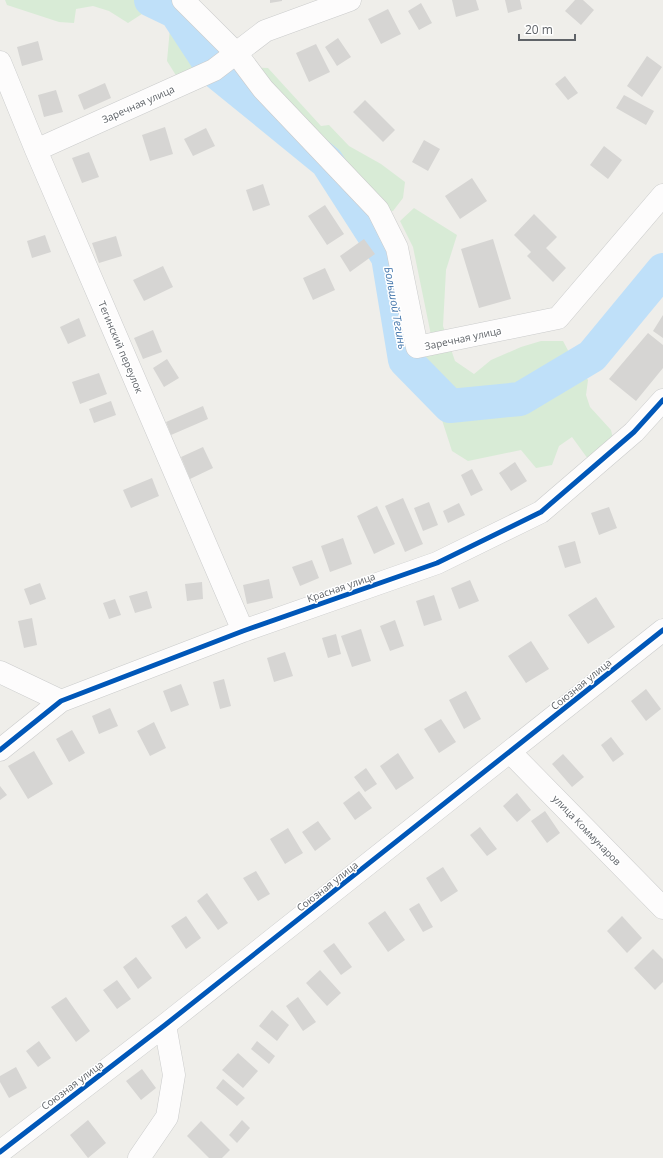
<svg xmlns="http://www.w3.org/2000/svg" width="663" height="1158" font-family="'Open Sans',sans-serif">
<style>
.green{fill:#d8ebd6}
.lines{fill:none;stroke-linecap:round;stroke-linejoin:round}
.river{stroke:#bfe0f9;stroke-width:34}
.building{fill:#d6d5d3}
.minor-casing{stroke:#cbcccc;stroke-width:23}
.minor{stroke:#fdfcfc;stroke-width:22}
.cycleway-casing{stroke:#fff;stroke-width:8}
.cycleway{stroke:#0057b8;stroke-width:5}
.labels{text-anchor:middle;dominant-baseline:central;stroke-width:3;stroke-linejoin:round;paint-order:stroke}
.street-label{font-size:10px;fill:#5f6368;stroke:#fff}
.water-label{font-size:11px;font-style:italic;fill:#4174aa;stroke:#fff}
</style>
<rect width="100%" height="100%" fill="#efeeea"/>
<path class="green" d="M 5,0 L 175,0 L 191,24 L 201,31 L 214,44 L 218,54 L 198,67 L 177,77 L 167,61 L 170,28 L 163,14 L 145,12 L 128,23 L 109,11 L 93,6 L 76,9 L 74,23 L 59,22 L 7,5 Z
M 233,67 L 268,68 L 321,126 L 329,125 L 349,146 L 381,164 L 405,182 L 403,198 L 393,211 L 378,210 L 289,124 L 259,118 L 223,84 Z
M 414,208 L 457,235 L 446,270 L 443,326 L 455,361 L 474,374 L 491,360 L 521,347 L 541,341 L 563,341 L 571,356 L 588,380 L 586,395 L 590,407 L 611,430 L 614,443 L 588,459 L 572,437 L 559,446 L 552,465 L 536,468 L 521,450 L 468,461 L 452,451 L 442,420 L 419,397 L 407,382 L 412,361 L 423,338 L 431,335 L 413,247 L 400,221 Z"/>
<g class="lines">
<path class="river" d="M 151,0 L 176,12 L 214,70 L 327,162 L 388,257 L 405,360 L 450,406 L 520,399 L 592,356 L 663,270"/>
</g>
<path class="building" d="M 270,0 L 282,0 L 282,1 L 270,3 Z
M 452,0 L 476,0 L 479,10 L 456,17 Z
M 505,0 L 520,0 L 522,9 L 508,13 Z
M 575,0 L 583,0 L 594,10 L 581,25 L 565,11 Z
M 421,3 L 432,23 L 419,30 L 408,11 Z
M 388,9 L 401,34 L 381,44 L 368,19 Z
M 338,38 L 351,57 L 337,66 L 325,47 Z
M 38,41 L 43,60 L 22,66 L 17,47 Z
M 316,44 L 330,72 L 309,82 L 296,53 Z
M 647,56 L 662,67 L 642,97 L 627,86 Z
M 565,76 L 578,93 L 568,100 L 555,84 Z
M 105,83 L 111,98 L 84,110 L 78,95 Z
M 56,90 L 63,112 L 44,117 L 38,95 Z
M 624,95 L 654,111 L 646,125 L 616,108 Z
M 365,100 L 395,130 L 383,142 L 353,112 Z
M 165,127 L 173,154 L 150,161 L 142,135 Z
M 206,128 L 215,146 L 193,156 L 184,139 Z
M 424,140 L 440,149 L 428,171 L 412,162 Z
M 604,146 L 622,160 L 608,179 L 590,165 Z
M 89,152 L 99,177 L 82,183 L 72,158 Z
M 472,178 L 487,201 L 460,219 L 445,196 Z
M 263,184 L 270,205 L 253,211 L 246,190 Z
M 325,205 L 344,234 L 327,245 L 308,216 Z
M 534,214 L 557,237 L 546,248 L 566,268 L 553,282 L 527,256 L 531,252 L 514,235 Z
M 45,235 L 51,252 L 32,258 L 27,241 Z
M 116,236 L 122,256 L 99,263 L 92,243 Z
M 364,239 L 375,254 L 350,272 L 340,256 Z
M 493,239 L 511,299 L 479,308 L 461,249 Z
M 163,266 L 173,287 L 144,301 L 133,280 Z
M 325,268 L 335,290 L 313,300 L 303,278 Z
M 663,315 L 663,338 L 653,331 Z
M 79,318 L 86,336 L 68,344 L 60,327 Z
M 153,330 L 162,352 L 143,359 L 134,338 Z
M 648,333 L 663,345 L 663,368 L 636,401 L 609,379 Z
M 167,359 L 179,378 L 164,387 L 153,368 Z
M 99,373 L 107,394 L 80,404 L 72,382 Z
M 111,401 L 116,415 L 94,423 L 89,409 Z
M 203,406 L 208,419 L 171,435 L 166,422 Z
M 203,447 L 213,468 L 190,479 L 181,457 Z
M 515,462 L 527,481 L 511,491 L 499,473 Z
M 472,469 L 483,490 L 471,496 L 461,475 Z
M 152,478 L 159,496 L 131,508 L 123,490 Z
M 403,498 L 423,544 L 405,552 L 385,506 Z
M 429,502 L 438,525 L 423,531 L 414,508 Z
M 459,503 L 465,515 L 448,523 L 443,511 Z
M 377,506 L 395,544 L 374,554 L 357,516 Z
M 609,507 L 617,528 L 599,535 L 591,513 Z
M 343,538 L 352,564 L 330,572 L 321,546 Z
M 575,541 L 581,563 L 565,568 L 558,546 Z
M 312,560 L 319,578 L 300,586 L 292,567 Z
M 269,579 L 273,598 L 247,604 L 243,585 Z
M 470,580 L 479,601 L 459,609 L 451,588 Z
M 202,582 L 203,599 L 187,601 L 185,584 Z
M 40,583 L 46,599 L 30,605 L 24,589 Z
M 147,591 L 152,608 L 135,613 L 129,596 Z
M 434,595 L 442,620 L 424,626 L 416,601 Z
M 596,597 L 615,627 L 588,644 L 568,615 Z
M 115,599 L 121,615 L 109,619 L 103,603 Z
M 32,618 L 37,645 L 24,648 L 18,621 Z
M 395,620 L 404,646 L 390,651 L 380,626 Z
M 361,629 L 371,661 L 352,667 L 341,636 Z
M 336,634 L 341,654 L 328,658 L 322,638 Z
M 531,641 L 549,669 L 526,683 L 508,656 Z
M 285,652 L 293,676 L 274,682 L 267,658 Z
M 224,679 L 231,706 L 220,709 L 213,682 Z
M 181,684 L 189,705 L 171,712 L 163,691 Z
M 646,689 L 661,709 L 646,721 L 631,701 Z
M 466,691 L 481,719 L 464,729 L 449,700 Z
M 110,708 L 118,726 L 99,734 L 92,716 Z
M 441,719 L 456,742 L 439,753 L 424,729 Z
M 154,722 L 166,748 L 150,756 L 137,731 Z
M 72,730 L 85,753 L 69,762 L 56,739 Z
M 611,737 L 624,754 L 613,762 L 601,745 Z
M 34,751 L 53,784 L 28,799 L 8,766 Z
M 398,753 L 414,778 L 396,790 L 380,766 Z
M 563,754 L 584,777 L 572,787 L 552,764 Z
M 366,768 L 377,784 L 365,792 L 354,777 Z
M 0,786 L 7,795 L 0,800 Z
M 359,791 L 372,808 L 355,820 L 343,803 Z
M 517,793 L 531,810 L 517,822 L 503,806 Z
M 545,811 L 560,833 L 547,843 L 531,821 Z
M 318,821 L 331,839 L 315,851 L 302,832 Z
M 480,827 L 497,849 L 487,856 L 470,835 Z
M 288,828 L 303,853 L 285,864 L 270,839 Z
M 443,867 L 458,891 L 441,902 L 426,878 Z
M 256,871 L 270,894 L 258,901 L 243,878 Z
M 207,893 L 228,923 L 218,930 L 197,901 Z
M 419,903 L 433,927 L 423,932 L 409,909 Z
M 385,911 L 405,940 L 388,952 L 368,923 Z
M 186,916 L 201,938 L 186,949 L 171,926 Z
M 622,916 L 642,938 L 627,953 L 607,931 Z
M 334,943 L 352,967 L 341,975 L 323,951 Z
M 653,949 L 663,959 L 663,982 L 655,990 L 634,968 Z
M 136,957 L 152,978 L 138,989 L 123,967 Z
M 320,970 L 341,993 L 327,1006 L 306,983 Z
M 117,980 L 131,999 L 117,1009 L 103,990 Z
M 66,997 L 90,1031 L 76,1042 L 51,1007 Z
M 298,997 L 316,1022 L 303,1031 L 286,1006 Z
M 272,1010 L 289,1025 L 277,1041 L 259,1026 Z
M 39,1041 L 51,1058 L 38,1067 L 26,1051 Z
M 257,1041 L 275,1056 L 269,1064 L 251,1049 Z
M 238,1053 L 258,1071 L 243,1088 L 222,1070 Z
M 16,1067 L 27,1088 L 9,1098 L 0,1082 L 0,1076 Z
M 142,1069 L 156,1088 L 141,1100 L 126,1081 Z
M 223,1079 L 245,1098 L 237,1106 L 216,1088 Z
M 88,1120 L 106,1143 L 88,1158 L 70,1135 Z
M 242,1120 L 250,1128 L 237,1143 L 229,1135 Z
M 201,1121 L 230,1150 L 222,1158 L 209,1158 L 187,1136 Z"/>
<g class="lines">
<g class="minor-casing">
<path id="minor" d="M 183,0 L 236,53 L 263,89 L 378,210 L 397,248 L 417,347 L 558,318 L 663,195
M 0,62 L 36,150 L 243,631
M 36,150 L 214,70 L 265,31 L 350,0
M 0,672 L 61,701
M 0,750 L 61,701 L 243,631 L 437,563 L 541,512 L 634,432 L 663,400
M 510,752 L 663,908
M 0,1152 L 165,1025 L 663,630
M 139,1158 L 167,1117 L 174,1075 L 165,1025"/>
</g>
<use href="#minor" class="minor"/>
<g class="cycleway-casing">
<path id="cycleway" d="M 0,750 L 61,701 L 243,631 L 437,563 L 541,512 L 634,432 L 663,400
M 0,1152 L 165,1025 L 663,630"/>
</g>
<use href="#cycleway" class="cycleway"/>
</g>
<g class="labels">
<g class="street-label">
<text transform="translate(138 104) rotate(-24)">Заречная улица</text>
<text transform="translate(463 338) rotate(-12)">Заречная улица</text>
<text transform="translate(121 347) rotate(67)">Тегинский переулок</text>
<text transform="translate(341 587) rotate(-19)">Красная улица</text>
<text transform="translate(581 684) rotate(-39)">Союзная улица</text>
<text transform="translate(587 830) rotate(46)">улица Коммунаров</text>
<text transform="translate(327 886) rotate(-38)">Союзная улица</text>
<text transform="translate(72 1085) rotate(-37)">Союзная улица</text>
</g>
<g class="water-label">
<text transform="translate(396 308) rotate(80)">Большой Тегинь</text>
</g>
</g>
<path d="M519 34v6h56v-6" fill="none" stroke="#5f6368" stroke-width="2"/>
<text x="525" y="34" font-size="12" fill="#5f6368" stroke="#ffffff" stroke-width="3" paint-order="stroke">20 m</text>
</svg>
